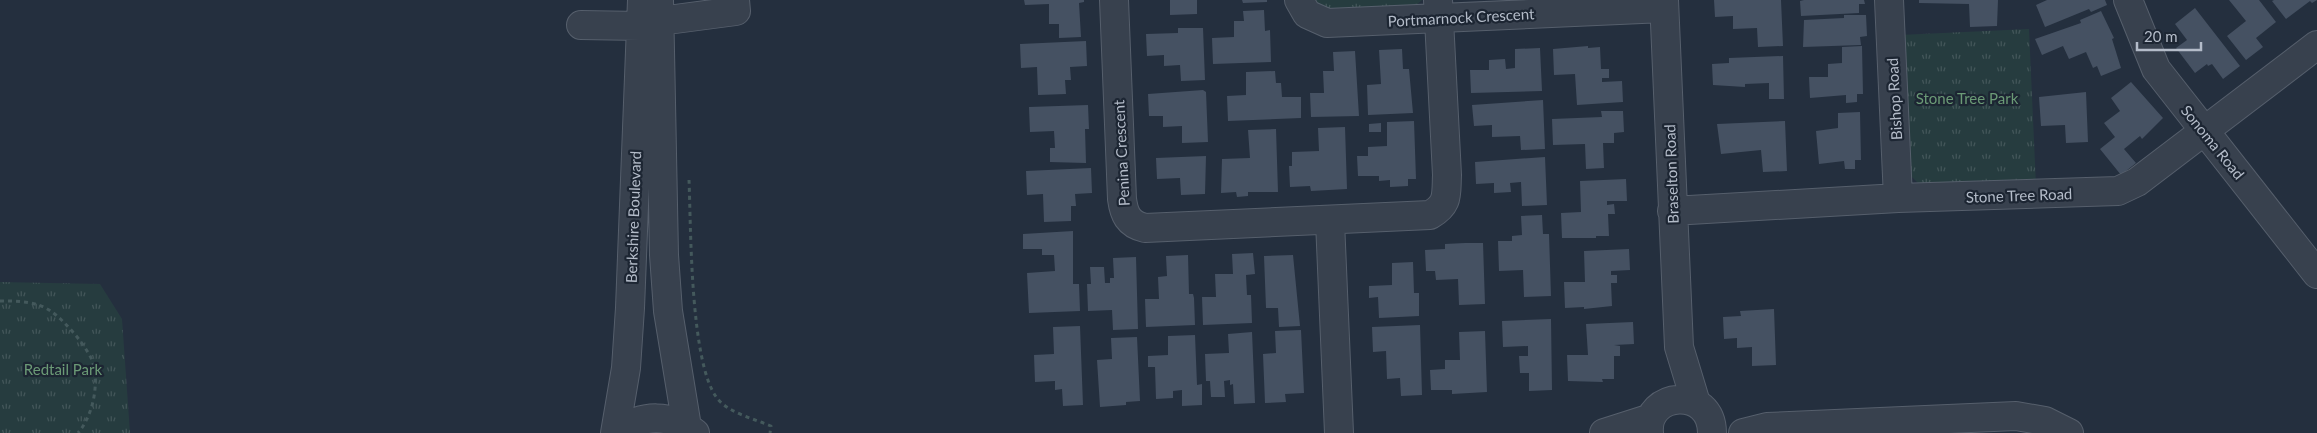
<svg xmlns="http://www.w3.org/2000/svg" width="2317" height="433" font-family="Lato,sans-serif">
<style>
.grass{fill:url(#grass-tufts)}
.building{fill:#455162}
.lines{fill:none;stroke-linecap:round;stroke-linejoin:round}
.minor-casing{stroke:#565f6c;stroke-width:30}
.path{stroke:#44595c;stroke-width:3;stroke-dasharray:4 4;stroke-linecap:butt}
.minor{stroke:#38414e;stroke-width:28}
.labels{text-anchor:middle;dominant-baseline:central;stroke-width:4.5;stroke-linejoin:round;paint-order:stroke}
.street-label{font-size:15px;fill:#b4bcc9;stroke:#1d2633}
.park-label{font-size:15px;fill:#6b9a76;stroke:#1d2633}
</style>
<defs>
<pattern id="grass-tufts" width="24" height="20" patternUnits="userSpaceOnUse" patternTransform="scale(1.25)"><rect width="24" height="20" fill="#263c3f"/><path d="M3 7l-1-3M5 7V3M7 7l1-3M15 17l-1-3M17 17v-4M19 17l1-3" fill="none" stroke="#435659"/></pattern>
</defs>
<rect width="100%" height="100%" fill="#242f3e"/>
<path class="grass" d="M 1309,0 L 1422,0 L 1413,8 L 1330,13 Z
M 2029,29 L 2036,186 L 1921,186 L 1911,176 L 1900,35 Z
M 0,282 L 100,284 L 122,319 L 130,433 L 0,433 Z"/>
<path class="building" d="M 1024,0 L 1084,0 L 1084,2 L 1079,3 L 1081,37 L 1059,38 L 1059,24 L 1049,24 L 1049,4 L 1025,5 Z
M 1170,0 L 1197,0 L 1197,14 L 1170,15 Z
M 1242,0 L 1267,0 L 1267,2 L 1243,3 Z
M 1714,0 L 1781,0 L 1783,46 L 1758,47 L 1757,28 L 1733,29 L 1733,16 L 1715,17 Z
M 1804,0 L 1864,0 L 1865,4 L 1859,4 L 1859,13 L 1801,16 L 1800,1 Z
M 1919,0 L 1998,0 L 1997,26 L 1970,27 L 1969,4 L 1919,3 Z
M 2047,0 L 2105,0 L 2107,5 L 2091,12 L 2089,9 L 2045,27 L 2036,5 Z
M 2229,0 L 2259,0 L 2276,22 L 2256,38 L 2263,47 L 2246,60 L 2227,36 L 2246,21 Z
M 2274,0 L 2317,0 L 2312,3 L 2310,1 L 2286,19 L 2272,1 Z
M 2195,8 L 2240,66 L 2223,79 L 2212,64 L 2208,66 L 2207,64 L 2195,73 L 2176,48 L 2187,40 L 2175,24 Z
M 1264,10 L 1265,31 L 1270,30 L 1271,62 L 1213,64 L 1212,38 L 1234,37 L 1234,21 L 1244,21 L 1243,11 Z
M 2101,11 L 2114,38 L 2112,39 L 2121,68 L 2101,76 L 2097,66 L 2093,68 L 2086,52 L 2069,59 L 2063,46 L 2042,55 L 2035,39 L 2081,23 L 2080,20 Z
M 1844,15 L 1866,15 L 1867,36 L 1860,37 L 1861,45 L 1803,47 L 1804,20 L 1844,18 Z
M 1178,28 L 1203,28 L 1205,80 L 1181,81 L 1180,65 L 1164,66 L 1164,55 L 1147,56 L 1146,34 L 1178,33 Z
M 1086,41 L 1087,66 L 1070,67 L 1071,80 L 1065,80 L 1066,94 L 1038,95 L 1037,67 L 1021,68 L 1020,44 Z
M 1588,46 L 1588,48 L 1600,47 L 1601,69 L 1609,69 L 1609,78 L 1602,78 L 1602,82 L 1622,81 L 1623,102 L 1577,105 L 1575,74 L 1554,75 L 1553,49 Z
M 1862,46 L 1863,94 L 1857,94 L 1857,102 L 1846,103 L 1846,95 L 1810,98 L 1809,77 L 1828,77 L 1828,64 L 1842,63 L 1842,47 Z
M 1540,48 L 1542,91 L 1471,93 L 1470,70 L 1489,70 L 1489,60 L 1505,59 L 1506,69 L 1515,68 L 1515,49 Z
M 1402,49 L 1403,69 L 1409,69 L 1413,113 L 1368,115 L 1367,85 L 1381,84 L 1379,50 Z
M 1355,51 L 1359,116 L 1311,117 L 1310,93 L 1324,93 L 1323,71 L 1334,71 L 1333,52 Z
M 1783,56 L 1784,99 L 1769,99 L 1769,83 L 1745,84 L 1745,87 L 1713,85 L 1712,64 L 1729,63 L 1729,58 Z
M 1275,71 L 1276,83 L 1281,83 L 1282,97 L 1301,97 L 1301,118 L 1228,121 L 1227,96 L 1246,95 L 1246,72 Z
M 2131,82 L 2163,118 L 2142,139 L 2140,136 L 2124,149 L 2136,163 L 2121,175 L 2100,149 L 2115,137 L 2104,123 L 2120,111 L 2111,98 Z
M 1203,90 L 1206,92 L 1208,142 L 1182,143 L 1182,126 L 1163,127 L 1163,116 L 1149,116 L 1148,94 Z
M 2086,92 L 2088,142 L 2066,143 L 2065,125 L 2041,126 L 2039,97 Z
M 1543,100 L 1545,149 L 1521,150 L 1520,136 L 1492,137 L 1492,125 L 1474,126 L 1472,105 Z
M 1088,105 L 1089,129 L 1085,129 L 1086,163 L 1050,162 L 1050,148 L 1055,148 L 1054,131 L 1030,132 L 1029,107 Z
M 1601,111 L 1623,111 L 1624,132 L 1614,133 L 1614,143 L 1603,143 L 1604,168 L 1586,169 L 1585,144 L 1553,145 L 1552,119 L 1602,117 Z
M 1860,112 L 1861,160 L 1855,160 L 1855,169 L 1845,169 L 1844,161 L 1819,164 L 1816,131 L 1838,128 L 1838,113 Z
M 1414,121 L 1416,179 L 1408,179 L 1408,186 L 1390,187 L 1390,180 L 1379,181 L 1379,176 L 1358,176 L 1357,156 L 1368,156 L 1368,147 L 1387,146 L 1387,122 Z
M 1785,121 L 1787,171 L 1763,172 L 1761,150 L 1721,154 L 1717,124 Z
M 1381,123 L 1381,132 L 1369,132 L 1369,124 Z
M 1345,127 L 1347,189 L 1311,191 L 1310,186 L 1290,187 L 1289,166 L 1292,166 L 1292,152 L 1319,151 L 1318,128 Z
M 1276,129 L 1278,192 L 1248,192 L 1248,196 L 1237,197 L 1236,192 L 1221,193 L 1222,159 L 1250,158 L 1248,130 Z
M 1206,156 L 1205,194 L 1181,195 L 1180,178 L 1157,179 L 1156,158 Z
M 1545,157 L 1547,205 L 1522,206 L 1521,182 L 1510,183 L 1511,192 L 1494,193 L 1494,183 L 1476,184 L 1475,162 Z
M 1091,168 L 1092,193 L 1075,194 L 1076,206 L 1071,206 L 1071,221 L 1044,222 L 1043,194 L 1027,195 L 1026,171 Z
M 1626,179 L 1627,201 L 1607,201 L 1607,205 L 1614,204 L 1615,214 L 1608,214 L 1609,236 L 1596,236 L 1596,238 L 1562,238 L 1561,213 L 1581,212 L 1580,181 Z
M 1542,215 L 1543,234 L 1549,234 L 1551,296 L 1524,297 L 1523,270 L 1499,271 L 1498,241 L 1512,241 L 1512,236 L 1522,235 L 1521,216 Z
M 1073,231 L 1073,284 L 1079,284 L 1080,311 L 1029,313 L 1027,273 L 1055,271 L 1054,255 L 1042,255 L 1042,249 L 1023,249 L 1023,234 Z
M 1465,243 L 1483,243 L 1485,304 L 1459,305 L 1458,279 L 1436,280 L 1435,271 L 1426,271 L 1425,250 L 1445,249 L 1445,244 Z
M 1629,249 L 1630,270 L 1611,271 L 1611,275 L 1617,275 L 1617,283 L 1611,283 L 1612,306 L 1584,309 L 1584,307 L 1565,308 L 1564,282 L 1585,282 L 1584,251 Z
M 1253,253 L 1255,274 L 1246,275 L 1247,295 L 1251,295 L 1252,323 L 1203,325 L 1202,297 L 1216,297 L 1215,274 L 1233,274 L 1232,254 Z
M 1188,255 L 1189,294 L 1193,294 L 1194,298 L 1195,325 L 1146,327 L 1145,299 L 1159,299 L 1158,277 L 1167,276 L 1166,256 Z
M 1293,255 L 1300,326 L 1279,327 L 1278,308 L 1266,308 L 1264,256 Z
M 1136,257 L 1138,329 L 1113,330 L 1112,310 L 1088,311 L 1087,284 L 1091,284 L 1090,267 L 1104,267 L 1105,283 L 1110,283 L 1110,278 L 1114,278 L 1113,258 Z
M 1413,262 L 1414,293 L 1419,293 L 1419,316 L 1379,318 L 1378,297 L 1369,298 L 1369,286 L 1392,285 L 1392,263 Z
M 1774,309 L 1776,365 L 1752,366 L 1752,347 L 1737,348 L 1737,338 L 1724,339 L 1723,317 L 1741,316 L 1740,311 Z
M 1551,319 L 1552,390 L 1529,391 L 1529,373 L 1520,373 L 1519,356 L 1528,356 L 1528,346 L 1503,347 L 1502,321 Z
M 1633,322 L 1634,344 L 1614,345 L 1620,346 L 1620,356 L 1614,356 L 1614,379 L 1602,379 L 1603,382 L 1568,381 L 1567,355 L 1588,355 L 1586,324 Z
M 1420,325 L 1422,395 L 1401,396 L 1400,378 L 1387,379 L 1386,351 L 1373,352 L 1372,327 Z
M 1080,326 L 1083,405 L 1063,406 L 1062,389 L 1055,390 L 1055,381 L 1035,382 L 1034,355 L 1054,354 L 1053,327 Z
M 1301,330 L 1304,393 L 1285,394 L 1286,402 L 1265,403 L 1263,354 L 1276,353 L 1275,331 Z
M 1485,331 L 1487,392 L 1452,394 L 1452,390 L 1431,390 L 1430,370 L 1445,369 L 1445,360 L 1460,360 L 1459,332 Z
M 1252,332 L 1255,403 L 1234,404 L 1233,384 L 1230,385 L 1230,380 L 1224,381 L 1225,397 L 1211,397 L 1210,381 L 1206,381 L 1205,354 L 1229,353 L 1228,334 Z
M 1195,335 L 1197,385 L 1202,384 L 1202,405 L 1182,406 L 1182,390 L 1173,391 L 1173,398 L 1156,399 L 1155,367 L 1148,367 L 1148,356 L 1168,355 L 1168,336 Z
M 1137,337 L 1140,401 L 1126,402 L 1126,405 L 1100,407 L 1097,360 L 1112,359 L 1111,338 Z"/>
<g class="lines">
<g class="minor-casing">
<path id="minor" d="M 659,0 L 664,255 L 668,311 L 687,427
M 1114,0 L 1122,199 C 1124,214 1128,224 1145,228 L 1430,215 C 1449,204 1446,195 1447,175 L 1438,0
M 1299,0 L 1307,14 L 1327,23 L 1664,8
M 1664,0 L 1679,347 L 1696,403
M 1889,0 L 1898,198
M 2128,0 L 2156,69 L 2317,274
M 660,21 L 736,11 L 735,0
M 581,25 L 641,26
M 1672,211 L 1898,198 L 2118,191 L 2137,182 L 2317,45
M 1330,221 L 1339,433
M 615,433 L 626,368 L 630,308 L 642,0
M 619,433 C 641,413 672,414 695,433
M 1604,433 L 1651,418
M 1649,433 C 1645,391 1712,386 1712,433
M 1743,433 L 1767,427 L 2016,416 L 2045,421 L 2069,433"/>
</g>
<path class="path" d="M 689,180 C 691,228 690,363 717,398 C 728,413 755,419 771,426 L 770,433
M 0,301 C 18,301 37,301 52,312 C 65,321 89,349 93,363 C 99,386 93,415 78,433"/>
<use href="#minor" class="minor"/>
</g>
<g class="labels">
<g class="street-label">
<text transform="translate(1461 17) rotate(-3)">Portmarnock Crescent</text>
<text transform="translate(1894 99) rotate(-93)">Bishop Road</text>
<text transform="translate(2213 142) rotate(51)">Sonoma Road</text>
<text transform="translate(1121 153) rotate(-93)">Penina Crescent</text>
<text transform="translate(1671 174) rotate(-92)">Braselton Road</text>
<text transform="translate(2019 195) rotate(-2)">Stone Tree Road</text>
<text transform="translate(633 217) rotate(-88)">Berkshire Boulevard</text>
</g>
<g class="park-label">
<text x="1967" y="98">Stone Tree Park</text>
<text x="63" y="369">Redtail Park</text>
</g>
</g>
<path d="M2137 42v8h64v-8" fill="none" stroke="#b4bcc9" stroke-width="2.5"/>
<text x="2144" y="42" font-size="15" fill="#b4bcc9" stroke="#1d2633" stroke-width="4" paint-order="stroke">20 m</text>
</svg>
